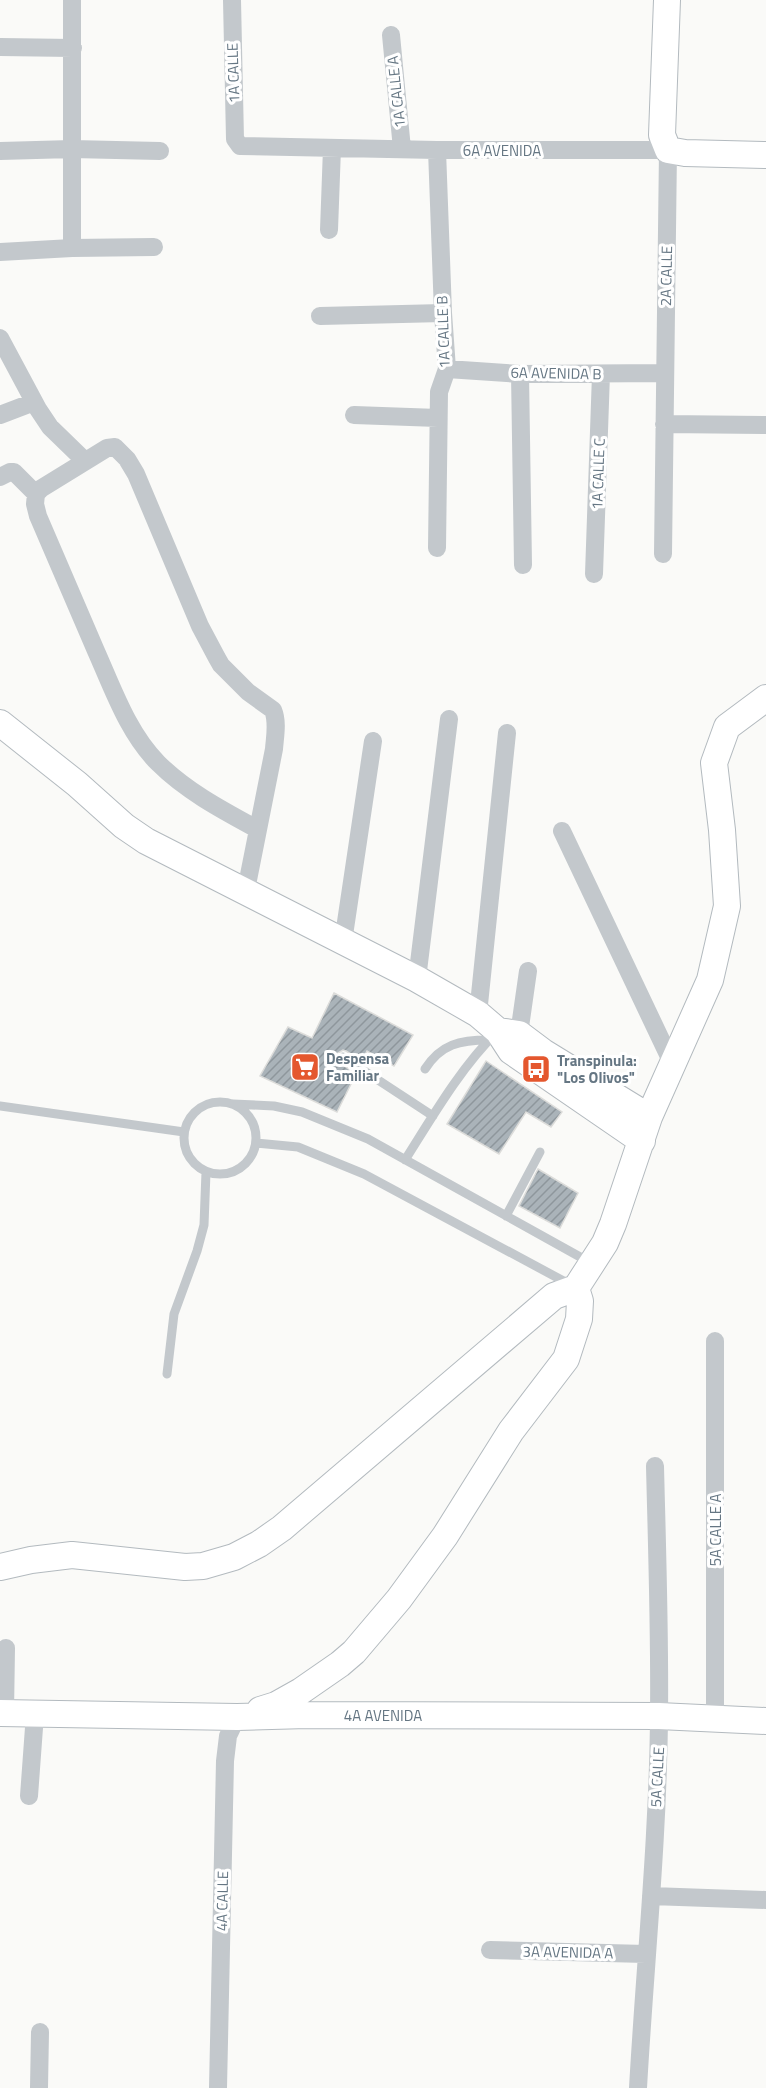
<svg xmlns="http://www.w3.org/2000/svg" width="766" height="2088" font-family="'Titillium Web',sans-serif">
<style>
.building{fill:url(#building-hatch);stroke:#dcdcda;stroke-width:1.5}
.lines{fill:none;stroke-linecap:round;stroke-linejoin:round}
.secondary-casing{stroke:#b3babf;stroke-width:28}
.lane{stroke:#c3c8cc;stroke-width:9}
.street{stroke:#c3c8cc;stroke-width:18}
.secondary{stroke:#fff;stroke-width:26}
.labels{text-anchor:middle;dominant-baseline:central;stroke-width:6;stroke-linejoin:round;paint-order:stroke}
.street-label{font-size:15px;fill:#657683;stroke:#fff}
.poi-label{font-size:15px;font-weight:bold;fill:#657683;stroke:#fff;text-anchor:start}
</style>
<defs>
<pattern id="building-hatch" width="6" height="6" patternUnits="userSpaceOnUse" patternTransform="scale(1.5)"><rect width="6" height="6" fill="#aab3b9"/><path d="M-1 1l2-2M0 6l6-6M5 7l2-2" fill="none" stroke="#8e969c"/></pattern>
</defs>
<rect width="100%" height="100%" fill="#fafaf8"/>
<path class="building" d="M 334,993 L 413,1035 L 394,1066 L 367,1051 L 362,1061 L 346,1051 L 343,1050 L 338,1053 L 337,1061 L 356,1074 L 337,1112 L 260,1076 L 288,1027 L 312,1038 Z
M 486,1061 L 562,1112 L 551,1127 L 526,1112 L 499,1154 L 447,1124 Z
M 538,1169 L 578,1193 L 560,1228 L 519,1206 Z"/>
<g class="lines">
<g class="secondary-casing">
<path id="secondary" d="M 667,0 L 662,135 L 668,150 L 685,153 L 766,155
M 0,723 L 77,784 L 124,826 L 146,841 L 417,979 L 478,1014 L 498,1031 L 511,1051 L 642,1141
M 498,1031 L 519,1034 L 543,1052 L 649,1117
M 0,1567 L 31,1560 L 72,1555 L 185,1567 L 203,1566 L 234,1557 L 259,1544 L 282,1528 L 554,1296 L 576,1288 L 605,1243 L 613,1224 L 649,1117 L 710,980 L 727,906 L 722,830 L 714,763 L 727,727 L 766,698
M 260,1710 L 276,1705 L 301,1691 L 340,1664 L 354,1652 L 399,1599 L 445,1536 L 511,1431 L 566,1359 L 579,1319 L 580,1301 L 576,1288
M 0,1713 L 237,1717 L 307,1715 L 659,1716 L 766,1721"/>
</g>
<path class="lane" d="M 343,1057 L 433,1116
M 425,1069 C 441,1044 460,1040 489,1040
M184 1138a36 36 0 1 1 72 0a36 36 0 1 1-72 0Z
M 233,1104 L 274,1106 L 302,1112 L 368,1139 L 591,1263
M 0,1106 L 184,1132
M 256,1143 L 298,1147 L 364,1174 L 571,1285
M 405,1160 C 431,1119 461,1067 496,1033
M 506,1216 L 540,1152
M 167,1374 L 174,1314 L 197,1251 L 204,1225 L 206,1172"/>
<path class="street" d="M 72,0 L 72,248
M 232,0 L 235,139 L 240,146 L 437,150 L 668,150 L 663,554
M 391,35 L 402,149
M 0,47 L 73,48
M 0,151 L 72,149 L 160,151
M 329,230 L 332,148
M 0,252 L 72,248 L 154,247
M 320,316 L 443,313
M 0,338 L 38,409 L 50,427 L 85,461
M 447,369 L 520,374 L 665,373
M 520,374 L 523,565
M 0,415 L 34,402
M 354,415 L 438,418
M 664,424 L 766,425
M 0,477 L 10,472 L 14,472 L 36,494
M 437,548 L 439,392 L 447,369 L 443,313 L 437,150
M 594,574 L 601,374
M 562,831 L 673,1065
M 246,890 L 274,749 C 275,736 278,722 273,710 L 248,692 L 221,665 L 217,658 L 200,626 L 136,474 L 127,459 L 115,447 L 107,448 L 42,488 L 36,494 L 35,504 L 38,516 C 57,561 77,606 96,651 C 113,689 128,733 158,763 C 186,791 222,810 257,829
M 343,942 L 373,741
M 417,979 L 449,719
M 478,1014 L 507,733
M 519,1034 L 528,971
M 5,1713 L 6,1648
M 715,1719 L 715,1341
M 29,1796 L 35,1714
M 651,1896 L 766,1900
M 490,1950 L 646,1954
M 39,2088 L 40,2032
M 218,2088 L 225,1761 L 228,1736 L 237,1717
M 638,2088 C 645,1964 658,1840 659,1716 C 660,1633 657,1549 655,1466"/>
<use href="#secondary" class="secondary"/>
</g>
<defs>
<g id="supermarket-square" transform="scale(1.5)"><rect x="-9" y="-9" width="18" height="18" rx="4" fill="#e4572e" stroke="#fff"/><path d="M-6-5.5h2.5l.6 2H6L4.5 2H-2.5L-4.4-4H-6ZM-1.5 3.2a1.3 1.3 0 1 0 .1 0ZM3 3.2a1.3 1.3 0 1 0 .1 0Z" fill="#fff"/></g>
<g id="bus-square" transform="scale(1.5)"><rect x="-9" y="-9" width="18" height="18" rx="4" fill="#e4572e" stroke="#fff"/><path d="M-5-6H5V4H4V6H2V4H-2V6H-4V4H-5ZM-3.5-4V0h7V-4ZM-3.5 1.2v1.5H-2V1.2ZM2 1.2v1.5H3.5V1.2Z" fill="#fff"/></g>
</defs>
<g fill-rule="evenodd">
<use href="#supermarket-square" x="305" y="1067"/>
<use href="#bus-square" x="536" y="1069"/>
</g>
<g class="labels">
<g class="street-label">
<text transform="translate(233 73) rotate(-92)">1A CALLE</text>
<text transform="translate(396 92) rotate(-96)">1A CALLE A</text>
<text x="502" y="150">6A AVENIDA</text>
<text transform="translate(666 276) rotate(-89)">2A CALLE</text>
<text transform="translate(443 332) rotate(-92)">1A CALLE B</text>
<text transform="translate(556 373) rotate(1)">6A AVENIDA B</text>
<text transform="translate(598 474) rotate(-88)">1A CALLE C</text>
<text transform="translate(715 1530) rotate(-90)">5A CALLE A</text>
<text x="383" y="1715">4A AVENIDA</text>
<text transform="translate(657 1777) rotate(-87)">5A CALLE</text>
<text transform="translate(222 1901) rotate(-89)">4A CALLE</text>
<text transform="translate(568 1952) rotate(1)">3A AVENIDA A</text>
</g>
<g class="poi-label">
<text x="326" y="1058">Despensa<tspan x="326" dy="17">Familiar</tspan></text>
<text x="557" y="1060">Transpinula:<tspan x="557" dy="17">"Los Olivos"</tspan></text>
</g>
</g>
</svg>
